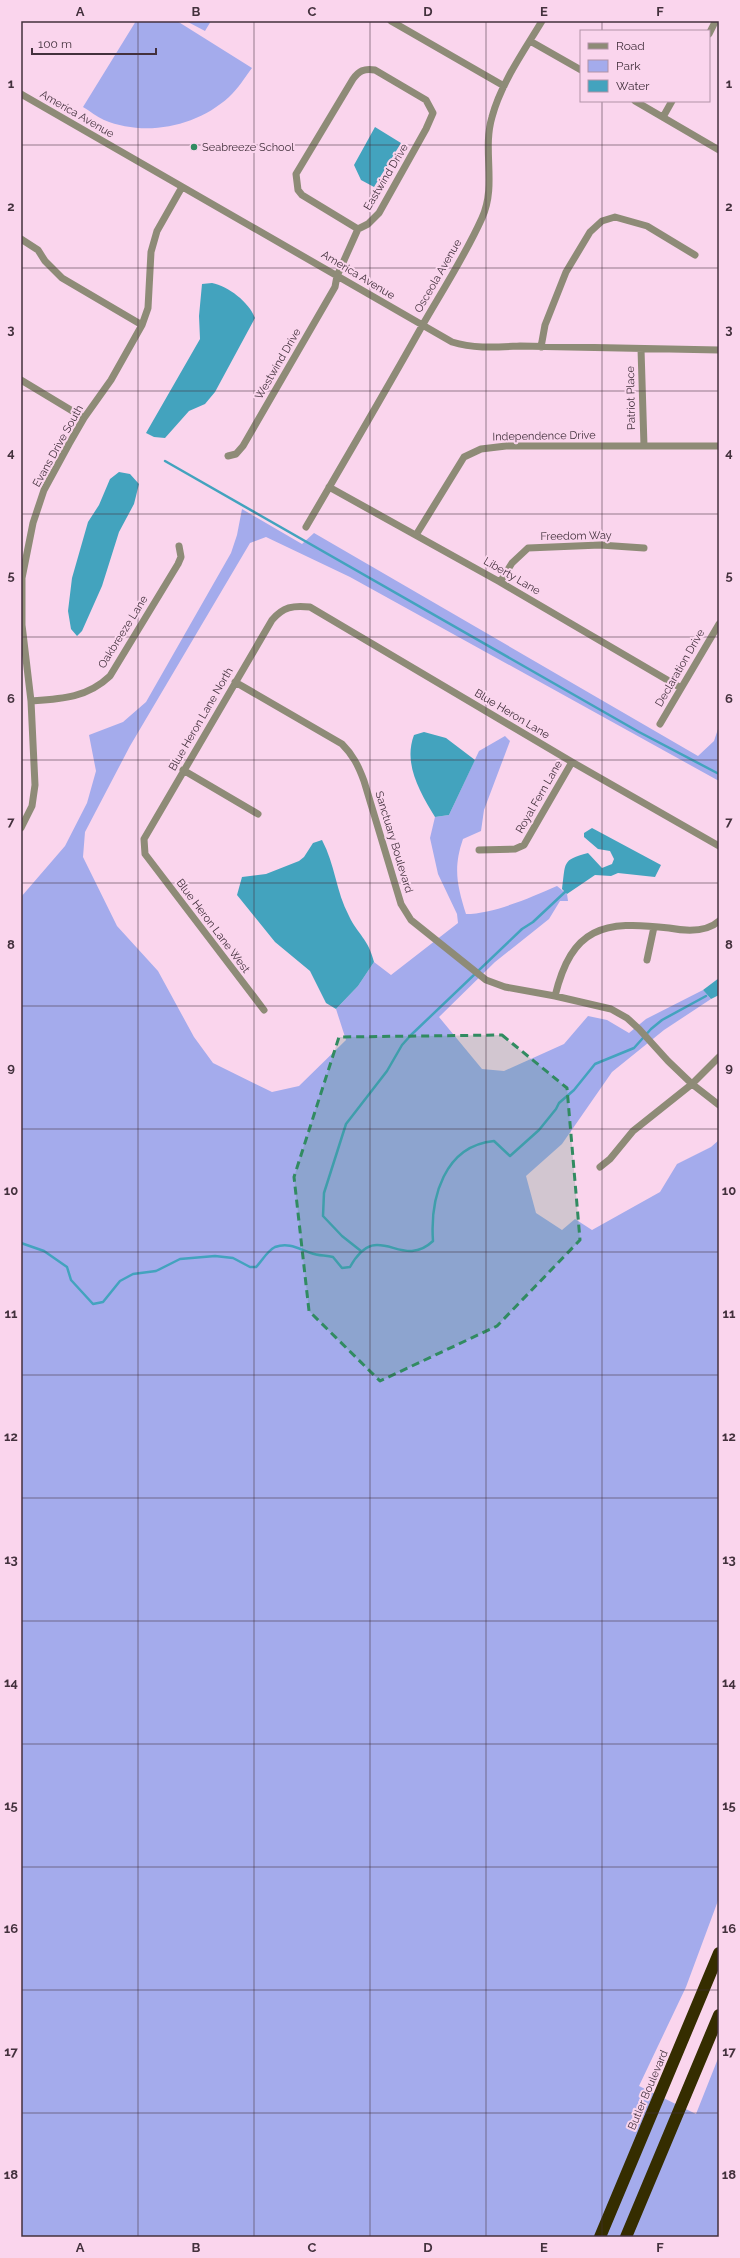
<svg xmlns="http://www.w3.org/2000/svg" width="740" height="2258" font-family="Raleway,sans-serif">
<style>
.green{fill:#a4abec}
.water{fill:#43a3be}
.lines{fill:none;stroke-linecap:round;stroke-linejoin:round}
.stream{stroke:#43a3be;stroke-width:2.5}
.minor{stroke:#8e8b77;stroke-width:7}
.motorway{stroke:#352d00;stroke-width:12}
.marked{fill:#318b61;fill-opacity:0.2;stroke:#318b61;stroke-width:3;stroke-dasharray:8 5;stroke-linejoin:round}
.grid{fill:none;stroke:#43313d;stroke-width:1;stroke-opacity:0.55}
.poi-dot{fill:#318b61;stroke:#fad5ed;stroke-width:1.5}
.labels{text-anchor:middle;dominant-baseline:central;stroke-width:4;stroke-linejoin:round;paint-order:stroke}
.street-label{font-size:11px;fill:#43313d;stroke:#fad5ed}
.poi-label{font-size:11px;fill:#43313d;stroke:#fad5ed;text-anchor:start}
.neatline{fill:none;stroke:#43313d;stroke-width:1.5}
.grid-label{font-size:13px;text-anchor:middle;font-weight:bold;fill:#43313d}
</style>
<rect width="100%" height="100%" fill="#fad5ed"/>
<path class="green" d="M 136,21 L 177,21 L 252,68 C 245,77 238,89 229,97 C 196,127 145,137 104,120 C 97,117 90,111 83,107 Z
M 186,21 L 211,21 L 205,31 Z
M 242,509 L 302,544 L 314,533 L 698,756 L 714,741 L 719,726 L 719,781 L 350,577 L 266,537 L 250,543 L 130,746 L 85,832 L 83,857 L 117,926 L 158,971 L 194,1037 L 213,1063 L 272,1092 L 299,1086 L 346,1040 L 336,1009 L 358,986 L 374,962 L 391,975 L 458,923 L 457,914 L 438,874 L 430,838 L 435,817 L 449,815 L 479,751 L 505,736 L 510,741 L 484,810 L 481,831 L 463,839 C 453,868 457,885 466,914 C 493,914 532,897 557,886 L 567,894 L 568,901 L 560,901 L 549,919 L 495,962 L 439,1017 L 482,1069 L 504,1071 L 564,1044 L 588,1016 L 607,1020 L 629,1033 L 646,1019 L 703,990 L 711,999 L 664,1030 L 612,1072 L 562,1144 L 526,1176 L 536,1213 L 562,1230 L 575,1219 L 592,1230 L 660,1192 L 677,1164 L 711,1147 L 719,1140 L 719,1898 L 686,1987 L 639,2086 L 696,2114 L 719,2056 L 719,2237 L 21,2237 L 21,897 L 65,846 L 87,803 L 96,771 L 89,735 L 123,722 L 146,702 L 231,553 L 237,535 Z"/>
<path class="water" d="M 375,127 L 401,143 L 374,187 L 361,180 L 354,165 Z
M 212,283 C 228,286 249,302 255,318 L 215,392 L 205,404 L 189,411 L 165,438 L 154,437 L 146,433 L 200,339 L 199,316 L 202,284 Z
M 119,472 L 130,474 L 139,484 L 134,504 L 119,532 L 102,586 L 82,631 L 77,636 L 71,629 L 68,611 L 72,578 L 88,522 L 99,505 L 110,479 Z
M 424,732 L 446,738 L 475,760 L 449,815 L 435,817 C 420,792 403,764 414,735 Z
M 592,828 L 661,865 L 655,877 L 618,873 L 611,876 L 595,875 L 567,894 L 562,889 C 566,863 561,860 588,853 L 602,868 L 612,864 L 614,859 L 610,851 L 598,849 L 584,837 L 584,833 Z
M 322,840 C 335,864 336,892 349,916 C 358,935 368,938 374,962 L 358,986 L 336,1009 L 326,1003 L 310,971 L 275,942 L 237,895 L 242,877 L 266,874 L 299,861 L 304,857 L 313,843 Z
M 719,978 L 719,995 L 711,999 L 703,990 Z"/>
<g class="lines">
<path class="stream" d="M 165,461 L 639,732 L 719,774
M 21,1243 L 44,1251 L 67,1267 L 71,1280 L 93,1304 L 103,1302 L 120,1281 L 133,1274 L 156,1271 L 180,1259 L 215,1256 L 233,1258 L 250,1267 L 256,1267 C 262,1261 267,1251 275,1247 C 289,1242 299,1249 311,1253 C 318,1256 326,1255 333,1257 L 342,1268 L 350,1267 C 378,1217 400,1272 433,1241 C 430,1198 444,1146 494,1141 L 510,1156 L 539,1130 L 556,1109 L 559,1103 L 574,1090 L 595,1064 L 634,1048 L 651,1029 L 662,1020 L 706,996
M 361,1251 L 342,1236 L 323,1216 L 324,1193 L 346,1124 L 387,1071 L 402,1045 L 411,1035 L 522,929 L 533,922 L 565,892"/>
<path class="minor" d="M 391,21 L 504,86
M 709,34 L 714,24
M 530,41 L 581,70
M 21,94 L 452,342 C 475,349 497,347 520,346 L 719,350
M 635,101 L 719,150
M 663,117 L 672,101
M 21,239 L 38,250 L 45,261 L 62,278 L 142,325
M 541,347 L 545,325 L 566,272 L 590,232 L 602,221 L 615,217 L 647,226 L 695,255
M 641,349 L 644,446
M 21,380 L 84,418
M 228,456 L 236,454 L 243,446 L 335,287 L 337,276 L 358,229 L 368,224 L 379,213 L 426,129 L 433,113 L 426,100 L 375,70 C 364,68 359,71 353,79 L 296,174 L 298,190 L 302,195 L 358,229
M 329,487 L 500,582 L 681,688
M 306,527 C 345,460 384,394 422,326 C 442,291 465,256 482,218 C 497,185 482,151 492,117 C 501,83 524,51 542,21
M 416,535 L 464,457 L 481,449 L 506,446 L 719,446
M 500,582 L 512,563 L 528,548 L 600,545 L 644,548
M 235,682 L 342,744 C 353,755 358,765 364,781 L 401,904 L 411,920 L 486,980 L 505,987 L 555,996 L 611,1009 L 627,1018 L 639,1029 L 668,1061 L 692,1084 L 719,1105
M 31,701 C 61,699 87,698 110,676 L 178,564 L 181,557 L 179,546
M 660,724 L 719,624
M 183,770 L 258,814
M 21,828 L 32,806 L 35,785 L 31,701 L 22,625 L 22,578 L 33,523 L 44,490 L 69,444 L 84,418 L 111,380 L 142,325 L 148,308 L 151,252 L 157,231 L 182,187
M 479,850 L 515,849 L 524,845 L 572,762
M 647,960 L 654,927
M 555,996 C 572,927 603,920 669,928 C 685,931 706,933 719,921
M 264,1010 L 145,854 L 144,839 L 272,620 C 283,607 293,605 310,607 L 572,762 L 719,846
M 600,1167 L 610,1159 L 633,1131 L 692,1084 L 719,1057"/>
<path class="motorway" d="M 600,2237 L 719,1953
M 626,2237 L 719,2015"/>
</g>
<path class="marked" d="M 502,1035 L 567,1088 L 580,1240 L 497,1326 L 380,1381 L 309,1311 L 294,1177 L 339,1037 Z"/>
<path class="grid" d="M 138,21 L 138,2237M 254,21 L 254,2237M 370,21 L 370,2237M 486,21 L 486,2237M 602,21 L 602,31M 602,101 L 602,2237M 21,145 L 719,145M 21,268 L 719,268M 21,391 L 719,391M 21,514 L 719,514M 21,637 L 719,637M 21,760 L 719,760M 21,883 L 719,883M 21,1006 L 719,1006M 21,1129 L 719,1129M 21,1252 L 719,1252M 21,1375 L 719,1375M 21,1498 L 719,1498M 21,1621 L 719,1621M 21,1744 L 719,1744M 21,1867 L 719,1867M 21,1990 L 719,1990M 21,2113 L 719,2113"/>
<circle class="poi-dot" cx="194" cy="147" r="4"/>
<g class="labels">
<g class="street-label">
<text transform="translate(77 114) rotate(30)">America Avenue</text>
<text transform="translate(386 177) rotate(-59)">Eastwind Drive</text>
<text transform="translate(358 275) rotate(31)">America Avenue</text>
<text transform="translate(438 276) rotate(-60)">Osceola Avenue</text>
<text transform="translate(278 364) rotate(-60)">Westwind Drive</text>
<text transform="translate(631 398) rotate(-91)">Patriot Place</text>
<text transform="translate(544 436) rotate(-1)">Independence Drive</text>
<text transform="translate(58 446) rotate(-61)">Evans Drive South</text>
<text transform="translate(576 536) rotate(-1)">Freedom Way</text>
<text transform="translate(512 576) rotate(30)">Liberty Lane</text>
<text transform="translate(123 632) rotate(-58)">Oakbreeze Lane</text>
<text transform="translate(680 668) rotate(-60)">Declaration Drive</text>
<text transform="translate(512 714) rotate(31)">Blue Heron Lane</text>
<text transform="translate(201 719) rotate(-60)">Blue Heron Lane North</text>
<text transform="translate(539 797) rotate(-60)">Royal Fern Lane</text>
<text transform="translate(394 842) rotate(73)">Sanctuary Boulevard</text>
<text transform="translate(213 926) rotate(53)">Blue Heron Lane West</text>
<text transform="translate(648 2090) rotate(-67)">Butler Boulevard</text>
</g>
<g class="poi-label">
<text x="202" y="147">Seabreeze School</text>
</g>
</g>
<rect width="740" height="2258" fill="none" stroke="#fad5ed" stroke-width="44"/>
<rect x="580" y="30" width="130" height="72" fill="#fad5ed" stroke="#b193a7"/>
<rect x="588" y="43" width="20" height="6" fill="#8e8b77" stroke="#b193a7"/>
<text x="616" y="50" font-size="12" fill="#43313d">Road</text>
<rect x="588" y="60" width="20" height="12" fill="#a4abec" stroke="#b193a7"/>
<text x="616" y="70" font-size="12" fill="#43313d">Park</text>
<rect x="588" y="80" width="20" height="12" fill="#43a3be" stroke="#b193a7"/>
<text x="616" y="90" font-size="12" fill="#43313d">Water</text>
<path d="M32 48v6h124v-6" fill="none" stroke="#43313d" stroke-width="2"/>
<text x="38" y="48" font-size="12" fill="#43313d" stroke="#fad5ed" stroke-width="3" paint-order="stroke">100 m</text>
<rect x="22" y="22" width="696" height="2214" class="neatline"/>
<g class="grid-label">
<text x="80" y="16">A</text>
<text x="196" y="16">B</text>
<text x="312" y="16">C</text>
<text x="428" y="16">D</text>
<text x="544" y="16">E</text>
<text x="660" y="16">F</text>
<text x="11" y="88">1</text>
<text x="729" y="88">1</text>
<text x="11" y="211">2</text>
<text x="729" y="211">2</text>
<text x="11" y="334">3</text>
<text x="729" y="334">3</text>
<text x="11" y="457">4</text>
<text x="729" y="457">4</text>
<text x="11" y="580">5</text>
<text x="729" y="580">5</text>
<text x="11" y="703">6</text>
<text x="729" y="703">6</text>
<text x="11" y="826">7</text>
<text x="729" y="826">7</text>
<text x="11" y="949">8</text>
<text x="729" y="949">8</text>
<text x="11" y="1072">9</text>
<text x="729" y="1072">9</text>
<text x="11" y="1195">10</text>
<text x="729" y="1195">10</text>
<text x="11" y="1318">11</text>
<text x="729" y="1318">11</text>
<text x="11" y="1441">12</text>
<text x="729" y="1441">12</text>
<text x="11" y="1564">13</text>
<text x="729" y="1564">13</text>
<text x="11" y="1687">14</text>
<text x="729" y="1687">14</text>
<text x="11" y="1810">15</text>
<text x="729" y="1810">15</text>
<text x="11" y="1933">16</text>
<text x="729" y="1933">16</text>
<text x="11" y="2056">17</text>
<text x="729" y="2056">17</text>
<text x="11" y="2179">18</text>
<text x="729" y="2179">18</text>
<text x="80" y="2252">A</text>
<text x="196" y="2252">B</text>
<text x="312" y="2252">C</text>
<text x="428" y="2252">D</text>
<text x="544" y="2252">E</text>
<text x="660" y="2252">F</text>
</g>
</svg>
